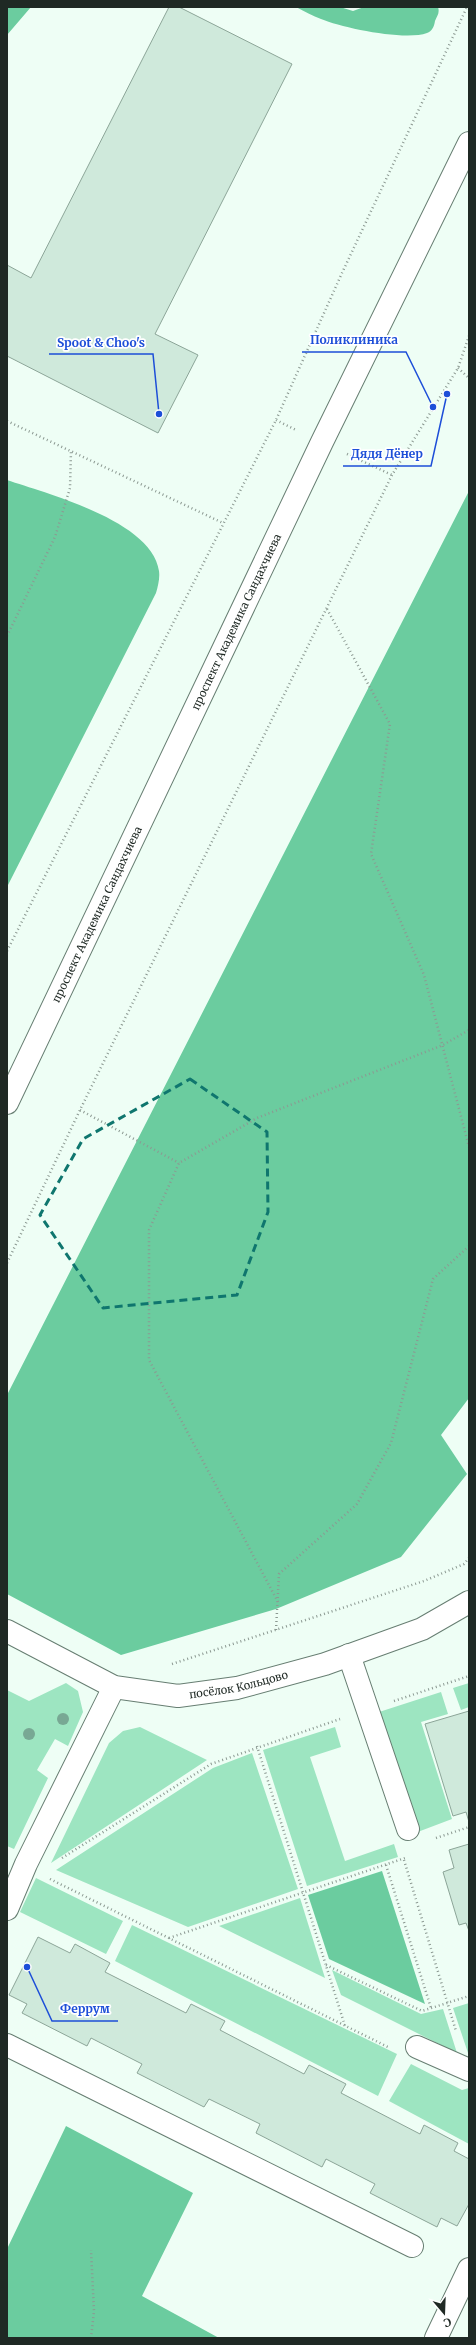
<svg xmlns="http://www.w3.org/2000/svg" width="476" height="2345" font-family="Merriweather,serif">
<style>
.green{fill:#9de5c1}
.forest{fill:#6bcc9f}
.building{fill:#cfe9db;stroke:#8ca598}
.lines{fill:none;stroke-linecap:round;stroke-linejoin:round}
.minor-casing{stroke:#677e72;stroke-width:24}
.major-casing{stroke:#677e72;stroke-width:24}
.path{stroke:#8c9992;stroke-width:2.5;stroke-dasharray:1 3;stroke-linecap:butt}
.minor{stroke:#fff;stroke-width:22}
.major{stroke:#fff;stroke-width:22}
.tree{fill:#78a894}
.marked{fill:none;stroke:#0f766e;stroke-width:3;stroke-dasharray:8 5;stroke-linejoin:round}
.labels{text-anchor:middle;dominant-baseline:central;stroke-width:3.5;stroke-linejoin:round;paint-order:stroke}
.street-label{font-size:11px;fill:#1f2924;stroke:#fff}
.leader{fill:none;stroke:#1d4ed8;stroke-width:1.5}
.callout-dot{fill:#1d4ed8;stroke:#fff;stroke-width:1.5}
.callout-label{font-size:12px;text-anchor:middle;font-weight:bold;fill:#1d4ed8;stroke:#fff;stroke-width:3.5;stroke-linejoin:round;paint-order:stroke}
</style>
<rect width="100%" height="100%" fill="#eefef5"/>
<path class="green" d="M 66,1683 L 78,1691 L 83,1712 L 68,1746 L 55,1739 L 37,1770 L 48,1778 L 14,1849 L 7,1846 L 7,1690 L 29,1701 Z
M 469,1683 L 469,1707 L 461,1710 L 453,1688 Z
M 441,1692 L 448,1714 L 421,1722 L 452,1819 L 415,1833 L 376,1713 Z
M 140,1727 L 207,1760 L 51,1863 L 109,1743 L 123,1731 Z
M 335,1727 L 341,1747 L 310,1757 L 345,1861 L 394,1844 L 398,1857 L 307,1886 L 263,1750 Z
M 252,1753 L 298,1889 L 188,1927 L 56,1870 L 213,1768 Z
M 36,1878 L 123,1921 L 106,1954 L 20,1912 Z
M 300,1898 L 325,1978 L 219,1926 Z
M 132,1925 L 397,2054 L 378,2096 L 115,1961 Z
M 332,1970 L 421,2014 L 443,2009 L 457,2053 L 341,1995 Z
M 469,2003 L 469,2056 L 453,2008 Z
M 411,2064 L 462,2090 L 469,2088 L 469,2144 L 389,2101 Z"/>
<path class="forest" d="M 7,7 L 31,7 L 7,35 Z
M 296,7 L 340,7 L 353,11 L 364,7 L 438,7 C 440,13 437,16 435,21 C 434,27 432,31 427,33 C 405,41 343,28 321,19 C 313,16 304,11 296,7 Z
M 7,480 C 48,494 152,521 159,571 C 160,578 158,586 156,593 L 7,887 Z
M 469,491 L 469,1398 L 441,1435 L 467,1474 L 401,1557 L 276,1609 L 121,1655 L 7,1594 L 7,1395 Z
M 382,1871 L 425,2004 L 329,1959 L 308,1895 Z
M 66,2126 L 193,2193 L 142,2296 L 219,2338 L 7,2338 L 7,2249 Z"/>
<path class="building" d="M 169,7 L 179,7 L 292,64 L 155,334 L 198,355 L 158,433 L 7,356 L 7,265 L 31,278 Z
M 469,1711 L 469,1822 L 466,1812 L 453,1816 L 425,1724 Z
M 469,1844 L 469,1931 L 466,1923 L 459,1925 L 443,1872 L 454,1868 L 449,1850 Z
M 38,1937 L 70,1953 L 75,1944 L 110,1963 L 105,1972 L 186,2013 L 191,2004 L 225,2021 L 220,2030 L 304,2074 L 309,2065 L 346,2084 L 341,2093 L 420,2134 L 424,2125 L 458,2143 L 454,2151 L 469,2159 L 469,2204 L 457,2226 L 441,2218 L 437,2227 L 370,2193 L 375,2184 L 326,2159 L 322,2167 L 256,2133 L 260,2124 L 209,2099 L 204,2107 L 137,2073 L 142,2064 L 91,2038 L 87,2046 L 22,2013 L 27,2004 L 9,1995 Z"/>
<g class="lines">
<g class="minor-casing">
<g id="minor">
<path id="s1" d="M 7,1631 L 114,1687 L 178,1696 L 237,1688 L 325,1664 L 422,1629 L 469,1602"/>
<path d="M 349,1655 L 408,1829"/>
<path d="M 7,1909 L 26,1864 L 114,1687"/>
<path d="M 7,2045 L 412,2246"/>
<path d="M 417,2047 L 469,2070"/>
<path d="M 436,2338 L 469,2269"/>
</g>
</g>
<g class="major-casing">
<g id="major">
<path id="s2" d="M 7,1103 L 322,442 L 469,143"/>
</g>
</g>
<path class="path" d="M 458,368 L 469,378
M 276,420 L 296,430
M 7,421 L 223,523
M 347,454 L 392,475
M 327,609 L 390,724 L 371,854 L 424,975 L 469,1147
M 7,636 L 55,537 L 70,488 L 71,451
M 7,951 L 276,420 L 342,273 L 467,7
M 80,1110 L 179,1163
M 7,1263 L 80,1110 L 392,475 L 458,368 L 469,336
M 278,1602 L 149,1360 L 149,1230 L 179,1163 L 257,1118 L 443,1045 L 469,1030
M 276,1630 L 279,1574 L 357,1504 L 391,1443 L 433,1279 L 469,1246
M 172,1664 L 424,1581 L 464,1564 L 469,1558
M 394,1701 L 469,1676
M 257,1746 L 345,2026
M 436,1838 L 469,1827
M 62,1858 L 211,1764 L 340,1719
M 404,1860 L 456,2031
M 386,1865 L 431,2008
M 50,1879 L 388,2047
M 169,1938 L 405,1858
M 326,1965 L 422,2011 L 469,1996
M 91,2338 L 94,2311 L 91,2250"/>
<use href="#minor" class="minor"/>
<use href="#major" class="major"/>
</g>
<g class="tree">
<circle cx="63" cy="1719" r="6"/>
<circle cx="29" cy="1734" r="6"/>
</g>
<path class="marked" d="M 190,1079 L 267,1132 L 268,1212 L 237,1295 L 103,1308 L 40,1215 L 83,1139 Z"/>
<g class="labels">
<g class="street-label">
<text stroke="none"><textPath href="#s2" startOffset="533">проспект Академика Сандахчиева</textPath></text>
<text stroke="none"><textPath href="#s2" startOffset="209">проспект Академика Сандахчиева</textPath></text>
<text stroke="none"><textPath href="#s1" startOffset="247">посёлок Кольцово</textPath></text>
</g>
</g>
<path class="leader" d="M433 407L406 352H302M159 414L153 354H49M447 394L431 466H343M27 1967L52 2021H118"/>
<g class="callout-dot">
<circle cx="433" cy="407" r="4"/>
<circle cx="159" cy="414" r="4"/>
<circle cx="447" cy="394" r="4"/>
<circle cx="27" cy="1967" r="4"/>
</g>
<g class="callout-label">
<text x="354" y="344">Поликлиника</text>
<text x="101" y="347">Spoot &amp; Choo's</text>
<text x="387" y="458">Дядя Дёнер</text>
<text x="85" y="2013">Феррум</text>
</g>
<rect width="476" height="2345" fill="none" stroke="#1f2924" stroke-width="16"/>
<g transform="translate(444 2313) rotate(161)" stroke="#ffffff" stroke-width="3" paint-order="stroke">
<path d="M0-3L7 15L0 10L-7 15Z" fill="#1f2924"/>
<text y="-6" font-size="11" font-weight="bold" text-anchor="middle" fill="#1f2924">С</text>
</g>
</svg>
